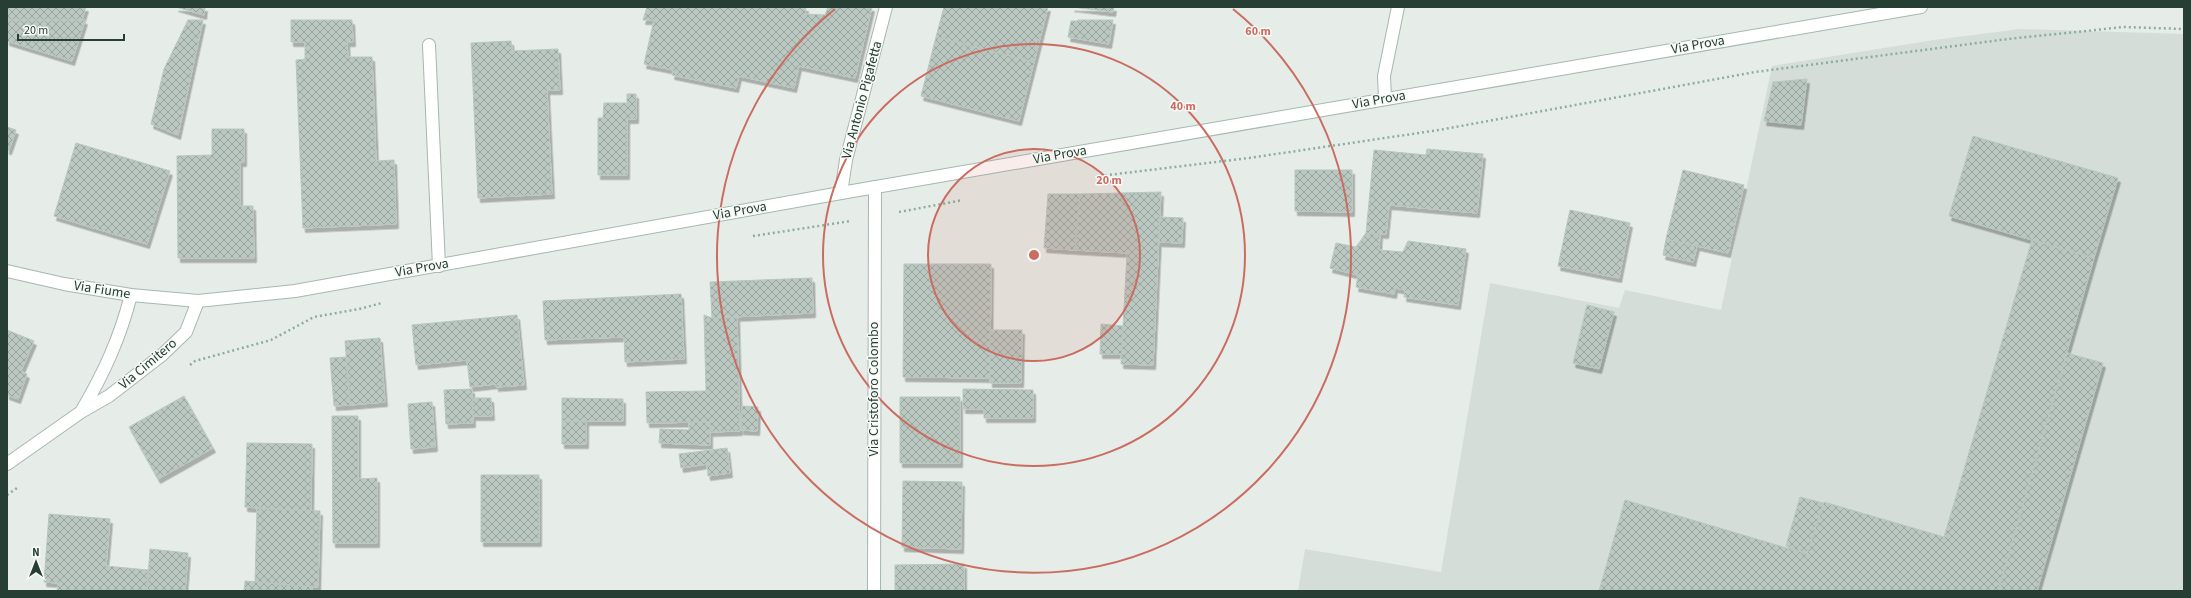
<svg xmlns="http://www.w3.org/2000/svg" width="2191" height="598" font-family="'Source Sans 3',sans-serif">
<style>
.built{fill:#d4ddd7}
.building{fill:url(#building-cross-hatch);stroke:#b8c7be;filter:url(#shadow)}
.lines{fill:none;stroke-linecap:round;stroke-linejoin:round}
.service-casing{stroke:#a9b5af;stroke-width:14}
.minor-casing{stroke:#a9b5af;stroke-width:14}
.tertiary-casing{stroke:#a9b5af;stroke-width:14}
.secondary-casing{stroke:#a5b8af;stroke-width:14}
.path{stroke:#89af9c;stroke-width:2.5;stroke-dasharray:2 3;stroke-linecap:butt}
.service{stroke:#fff;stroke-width:12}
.minor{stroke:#fff;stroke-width:12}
.tertiary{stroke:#fff;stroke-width:12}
.secondary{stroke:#fff;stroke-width:12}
.ring{fill:none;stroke:#cb6c61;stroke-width:2}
.labels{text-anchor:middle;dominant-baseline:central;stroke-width:3;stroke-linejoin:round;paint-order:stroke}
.street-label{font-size:14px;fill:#263e34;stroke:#f6faf7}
.centre{fill:#cb6c61;stroke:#f6faf7;stroke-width:2}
.ring-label{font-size:12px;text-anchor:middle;font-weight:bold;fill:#cb6c61;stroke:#f6faf7;stroke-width:3;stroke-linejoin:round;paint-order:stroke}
</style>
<defs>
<pattern id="building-cross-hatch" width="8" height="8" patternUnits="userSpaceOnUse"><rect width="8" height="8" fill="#bbc8c1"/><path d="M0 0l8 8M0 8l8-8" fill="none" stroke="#98a49e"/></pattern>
<filter id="shadow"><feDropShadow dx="2.5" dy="4.5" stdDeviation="0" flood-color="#0004"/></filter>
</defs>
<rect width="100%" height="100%" fill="#e6ede9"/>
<path class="built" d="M 2020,29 L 2184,34 L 2184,591 L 1298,591 L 1305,549 L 1441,572 L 1490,283 L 1619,308 L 1625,290 L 1721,310 L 1772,66 L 1934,40 Z"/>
<path class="building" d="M 7,7 L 86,7 L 82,20 L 7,20 Z
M 176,7 L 205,7 L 204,15 Z
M 647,7 L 806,7 L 805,14 L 825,15 L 828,7 L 872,7 L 855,78 L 799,66 L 794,88 L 739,76 L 736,88 L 672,75 L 673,70 L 644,64 L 654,20 L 643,20 Z
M 944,7 L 1048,7 L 1034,62 L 936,37 Z
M 1072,7 L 1114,7 L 1113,12 Z
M 7,20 L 85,20 L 72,61 L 7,41 Z
M 188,20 L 203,20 L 178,135 L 151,124 L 164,69 Z
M 291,20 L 352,20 L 353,42 L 347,42 L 348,57 L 372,57 L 376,161 L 394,160 L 396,224 L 303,228 L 296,60 L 305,59 L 305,42 L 291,42 Z
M 1078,20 L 1113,20 L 1109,44 L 1068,37 L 1071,21 L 1078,21 Z
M 936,37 L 1034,62 L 1019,121 L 921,96 Z
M 511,41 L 512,51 L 558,49 L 560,90 L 547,90 L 552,194 L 478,198 L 471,43 Z
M 1807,79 L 1801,125 L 1764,121 L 1773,82 Z
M 627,94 L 636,94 L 636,119 L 627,119 L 627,175 L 598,175 L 598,118 L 603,118 L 604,103 L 627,103 Z
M 7,127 L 16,130 L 9,150 L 7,150 Z
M 212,129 L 244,129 L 244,162 L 240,162 L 240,206 L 253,206 L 254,258 L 178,258 L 177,156 L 212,155 Z
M 1973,136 L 2118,178 L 2094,258 L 1949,216 Z
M 76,143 L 170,171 L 147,244 L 54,216 Z
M 1427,149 L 1483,154 L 1477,213 L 1389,205 L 1386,234 L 1366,233 L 1374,150 L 1426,155 Z
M 1295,170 L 1352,170 L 1352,212 L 1295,211 Z
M 1683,170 L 1744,185 L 1728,253 L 1666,239 Z
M 1161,192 L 1153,365 L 1121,364 L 1127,253 L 1075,250 L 1080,194 Z
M 1048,194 L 1080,194 L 1075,250 L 1044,248 Z
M 1570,210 L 1630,223 L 1619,278 L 1558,266 Z
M 1160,217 L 1183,218 L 1182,243 L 1159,242 Z
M 1366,233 L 1380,234 L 1379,250 L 1403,252 L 1408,241 L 1466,249 L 1458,305 L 1404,297 L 1405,290 L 1395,288 L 1394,294 L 1356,287 L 1358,275 L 1330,268 L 1336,243 L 1356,247 Z
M 1666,239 L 1697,246 L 1693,262 L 1663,255 Z
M 2032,240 L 2094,258 L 1998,591 L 1599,591 L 1625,500 L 1807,554 L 1824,502 L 1944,537 Z
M 904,264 L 991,264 L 990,378 L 903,377 Z
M 812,278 L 813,313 L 712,318 L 710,282 Z
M 681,294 L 684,359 L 625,362 L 624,337 L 545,340 L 543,301 Z
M 1587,305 L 1614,312 L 1599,369 L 1573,363 Z
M 517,315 L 524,385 L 496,387 L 496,384 L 470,387 L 467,360 L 416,365 L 412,325 Z
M 704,315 L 712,318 L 737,317 L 740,431 L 710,432 L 710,422 L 647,423 L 646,392 L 706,391 Z
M 1101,324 L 1123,326 L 1122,354 L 1100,354 Z
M 7,330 L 34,341 L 21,371 L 27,374 L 18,399 L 7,395 Z
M 990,330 L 1022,330 L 1021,383 L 990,383 Z
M 380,338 L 385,402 L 350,405 L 345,341 Z
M 2067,353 L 2103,363 L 2037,591 L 1998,591 Z
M 346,357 L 350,405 L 334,406 L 330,358 Z
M 472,389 L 473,423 L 446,424 L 444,390 Z
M 963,389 L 1033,390 L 1033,418 L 984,418 L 984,409 L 963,409 Z
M 184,396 L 213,448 L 158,479 L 129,427 Z
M 900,397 L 960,397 L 960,463 L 900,463 Z
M 472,398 L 491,398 L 492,416 L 473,416 Z
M 562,398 L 623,399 L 623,421 L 562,421 Z
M 432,402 L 435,447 L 411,449 L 408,404 Z
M 742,406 L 758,407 L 757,431 L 741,430 Z
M 332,416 L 358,416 L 358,479 L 377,478 L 377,543 L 333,543 Z
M 562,421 L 586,421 L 586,444 L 562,444 Z
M 689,422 L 710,422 L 710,445 L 659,443 L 660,429 L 689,430 Z
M 247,443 L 312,444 L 311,511 L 245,507 Z
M 727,448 L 730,473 L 708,476 L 707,464 L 681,468 L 679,454 Z
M 481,475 L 539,475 L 539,542 L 481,542 Z
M 903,481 L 962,482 L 961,549 L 902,547 Z
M 1800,497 L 1823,503 L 1807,554 L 1786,546 Z
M 257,508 L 320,511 L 318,587 L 255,582 Z
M 49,514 L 110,519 L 106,566 L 148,570 L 147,591 L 57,591 L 58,583 L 44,582 Z
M 150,549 L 188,553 L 185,591 L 147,591 Z
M 964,564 L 964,591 L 895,591 L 895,565 Z
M 245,581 L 312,587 L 312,591 L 244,591 Z"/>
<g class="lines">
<g class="service-casing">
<path id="service" d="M 429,45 L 439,266"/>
</g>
<g class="minor-casing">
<path id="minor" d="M 1385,99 L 1384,76 L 1398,7
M 841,193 L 846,160 L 886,7
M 874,591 L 875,187"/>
</g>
<g class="tertiary-casing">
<path id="tertiary" d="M 81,412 C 104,373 120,338 131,295
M 7,464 L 81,412 L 109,396 L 162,355 L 186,332 L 198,301"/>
</g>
<g class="secondary-casing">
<path id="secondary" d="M 7,271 L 64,284 L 131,295 L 198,301 L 295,291 L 841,193 L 1921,7"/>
</g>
<path class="path" d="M 1100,176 L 1249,158 L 1439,130 L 1755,72 L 2008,39 L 2124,27 L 2184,29
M 899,212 L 963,200
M 753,236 L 851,221
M 190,365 L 195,361 L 271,340 L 314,317 L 359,309 L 382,303
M 7,495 L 17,488"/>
<use href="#service" class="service"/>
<use href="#minor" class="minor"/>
<use href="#tertiary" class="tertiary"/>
<use href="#secondary" class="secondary"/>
</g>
<circle cx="1034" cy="255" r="106" fill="#cb6c61" fill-opacity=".12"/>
<g class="ring">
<circle cx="1034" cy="255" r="106"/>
<circle cx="1034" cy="255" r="211"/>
<path d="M1233 9A317 317 0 1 1 835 9"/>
</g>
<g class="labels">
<g class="street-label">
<text transform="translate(1698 45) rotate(-10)">Via Prova</text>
<text transform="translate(862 100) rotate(-75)">Via Antonio Pigafetta</text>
<text transform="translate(1379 100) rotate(-10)">Via Prova</text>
<text transform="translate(1060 155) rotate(-10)">Via Prova</text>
<text transform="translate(740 211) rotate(-10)">Via Prova</text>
<text transform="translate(422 268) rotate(-10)">Via Prova</text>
<text transform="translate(102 290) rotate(9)">Via Fiume</text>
<text transform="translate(148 364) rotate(-40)">Via Cimitero</text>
<text transform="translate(874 389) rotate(-90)">Via Cristoforo Colombo</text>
</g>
</g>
<circle cx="1034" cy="255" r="6" class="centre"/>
<g class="ring-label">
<text x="1258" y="35">60 m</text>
<text x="1183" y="110">40 m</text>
<text x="1109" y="184">20 m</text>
</g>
<rect width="2191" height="598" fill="none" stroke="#263e34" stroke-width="16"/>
<g transform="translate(36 562)" stroke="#f6faf7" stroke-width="3" paint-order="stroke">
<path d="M0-3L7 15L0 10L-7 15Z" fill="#263e34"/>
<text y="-6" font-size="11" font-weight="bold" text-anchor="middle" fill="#263e34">N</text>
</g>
<path d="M18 34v6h106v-6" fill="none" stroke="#263e34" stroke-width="2"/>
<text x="24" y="34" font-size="12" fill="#263e34" stroke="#f6faf7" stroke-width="3" paint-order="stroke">20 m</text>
</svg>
